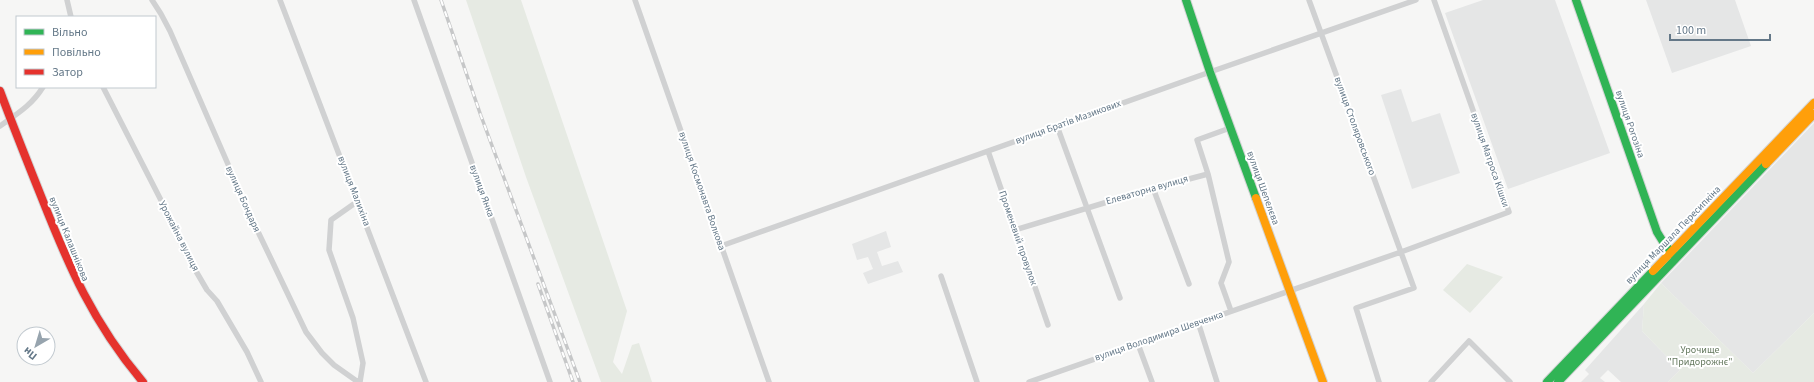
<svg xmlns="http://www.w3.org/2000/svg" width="1814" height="382" font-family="'Source Sans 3',sans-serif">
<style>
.built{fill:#e5e6e6}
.green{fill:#e6eae3}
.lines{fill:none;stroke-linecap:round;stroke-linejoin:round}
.fast-casing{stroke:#d3d4d5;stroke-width:10}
.slow-casing{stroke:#d3d4d5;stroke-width:10}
.jam-casing{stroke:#d3d4d5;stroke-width:10}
.street{stroke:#d0d1d2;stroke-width:5.5}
.fast{stroke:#30b455;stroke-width:8}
.slow{stroke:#ff9f0a;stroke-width:8}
.jam{stroke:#e5322d;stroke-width:8}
.rail-casing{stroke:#c6c7c8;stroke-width:3.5}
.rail{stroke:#fff;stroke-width:2;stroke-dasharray:6;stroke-linecap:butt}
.labels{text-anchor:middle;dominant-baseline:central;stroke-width:4;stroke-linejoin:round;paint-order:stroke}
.street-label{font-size:10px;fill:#647888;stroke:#fff}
.park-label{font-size:10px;fill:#65795f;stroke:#fff}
</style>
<rect width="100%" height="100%" fill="#f6f6f5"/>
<path class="built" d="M 1483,0 L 1555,0 L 1610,153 L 1508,189 L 1445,13 Z
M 1646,0 L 1735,0 L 1751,46 L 1672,73 Z
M 1401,89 L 1412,122 L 1440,113 L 1460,173 L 1412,189 L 1381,95 Z
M 1814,123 L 1814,313 L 1753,373 L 1661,283 Z
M 886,231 L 891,247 L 877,252 L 882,266 L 898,261 L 903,272 L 868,284 L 863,273 L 873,269 L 868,257 L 857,260 L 852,244 Z
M 1644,304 L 1642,331 L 1680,370 L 1668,382 L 1621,382 L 1608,370 L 1600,378 L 1605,382 L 1581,382 L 1589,374 L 1585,370 Z"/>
<path class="green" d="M 466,0 L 521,0 L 627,311 L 613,362 L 622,374 L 632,345 L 639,343 L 652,382 L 601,382 L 526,177 Z
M 1467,264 L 1503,277 L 1470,313 L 1443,290 Z
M 1661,283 L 1753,373 L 1814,313 L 1814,382 L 1668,382 L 1680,370 L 1642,331 L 1644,304 Z"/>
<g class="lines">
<g class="fast-casing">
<path id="fast" d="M 1186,0 L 1210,72 L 1256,198
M 1576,0 L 1657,232 L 1665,245 L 1674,255
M 1547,382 L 1653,271
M 1558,382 L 1766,164"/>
</g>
<g class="slow-casing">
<path id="slow" d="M 1766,164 L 1814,114
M 1256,198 L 1323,382
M 1653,271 L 1814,103"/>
</g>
<g class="jam-casing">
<path id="jam" d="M 0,91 C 13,126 27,161 41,196 C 69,267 93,323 143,382"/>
</g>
<path class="street" d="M 67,0 L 71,17
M 152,0 L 161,14 L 170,31 L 251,217 L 306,332 L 322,353 L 334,365 L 358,382
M 280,0 L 426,382
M 414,0 L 550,382
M 635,0 L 769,382
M 1309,0 L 1414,288 L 1356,308 L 1379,382
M 103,87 L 167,212 L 183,249 L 207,290 L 217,301 L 247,352 L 261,382
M 0,126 C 17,114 32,105 43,87
M 1057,126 L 1120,298
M 1230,128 L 1197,140 L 1208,174 L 1229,262 L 1221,283 L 1231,311
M 988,151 L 1048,325
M 1153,188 L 1189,284
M 358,201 L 331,220 L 329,250 L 353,318 L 363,363 L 360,382
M 1015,230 L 1147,190 L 1208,174
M 721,246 L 1210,72 L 1416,0
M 941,276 L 977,382
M 1198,322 L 1217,382
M 1138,344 L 1152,382
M 1029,382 L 1401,252 L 1509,212 L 1434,0
M 1431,382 L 1469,341 L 1510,382"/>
<use href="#fast" class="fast"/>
<use href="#slow" class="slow"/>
<use href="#jam" class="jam"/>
<g class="rail-casing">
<path id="rail" d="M 441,0 L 481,116 L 580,382
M 538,284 L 573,382"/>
</g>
<use href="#rail" class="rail"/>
</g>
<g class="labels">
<g class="street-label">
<text transform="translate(1068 122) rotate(-20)">вулиця Братів Мазикових</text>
<text transform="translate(1630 124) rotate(71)">вулиця Рогозіна</text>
<text transform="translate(1355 126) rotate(70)">вулиця Столяровського</text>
<text transform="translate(1490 160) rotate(71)">вулиця Матроса Кішки</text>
<text transform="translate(1263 188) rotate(70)">вулиця Шепелєва</text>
<text transform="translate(1147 190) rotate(-16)">Елеваторна вулиця</text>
<text transform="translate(354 191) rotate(69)">вулиця Малихіна</text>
<text transform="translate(482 191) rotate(70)">вулиця Янка</text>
<text transform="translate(702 191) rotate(71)">вулиця Космонавта Волкова</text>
<text transform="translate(243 199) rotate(66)">вулиця Бондаря</text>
<text transform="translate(1673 235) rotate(-46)">вулиця Маршала Пересипкіна</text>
<text transform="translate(179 236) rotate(63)">Урожайна вулиця</text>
<text transform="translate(1018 238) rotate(71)">Променевий провулок</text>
<text transform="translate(69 239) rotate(68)">вулиця Калашнікова</text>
<text transform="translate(1159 336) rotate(-19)">вулиця Володимира Шевченка</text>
</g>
<g class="park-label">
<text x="1700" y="350">Урочище<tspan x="1700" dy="12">"Придорожнє"</tspan></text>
</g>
</g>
<rect x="16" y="16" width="140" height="72" fill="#ffffff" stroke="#c1c9cf"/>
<rect x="24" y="29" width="20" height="6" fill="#30b455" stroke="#c1c9cf"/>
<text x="52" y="36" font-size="12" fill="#647888">Вільно</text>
<rect x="24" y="49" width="20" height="6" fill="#ff9f0a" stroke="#c1c9cf"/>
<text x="52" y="56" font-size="12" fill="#647888">Повільно</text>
<rect x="24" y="69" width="20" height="6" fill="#e5322d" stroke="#c1c9cf"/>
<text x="52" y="76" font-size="12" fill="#647888">Затор</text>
<g transform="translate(36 346) rotate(218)"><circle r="19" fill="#ffffff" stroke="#c1c9cf"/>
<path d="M0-3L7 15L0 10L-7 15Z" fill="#97a4ae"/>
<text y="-6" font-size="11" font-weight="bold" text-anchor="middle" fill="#647888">Пн</text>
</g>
<path d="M1670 34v6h100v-6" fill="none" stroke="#647888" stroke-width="2"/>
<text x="1676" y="34" font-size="12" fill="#647888" stroke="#ffffff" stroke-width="3" paint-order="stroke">100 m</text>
</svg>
